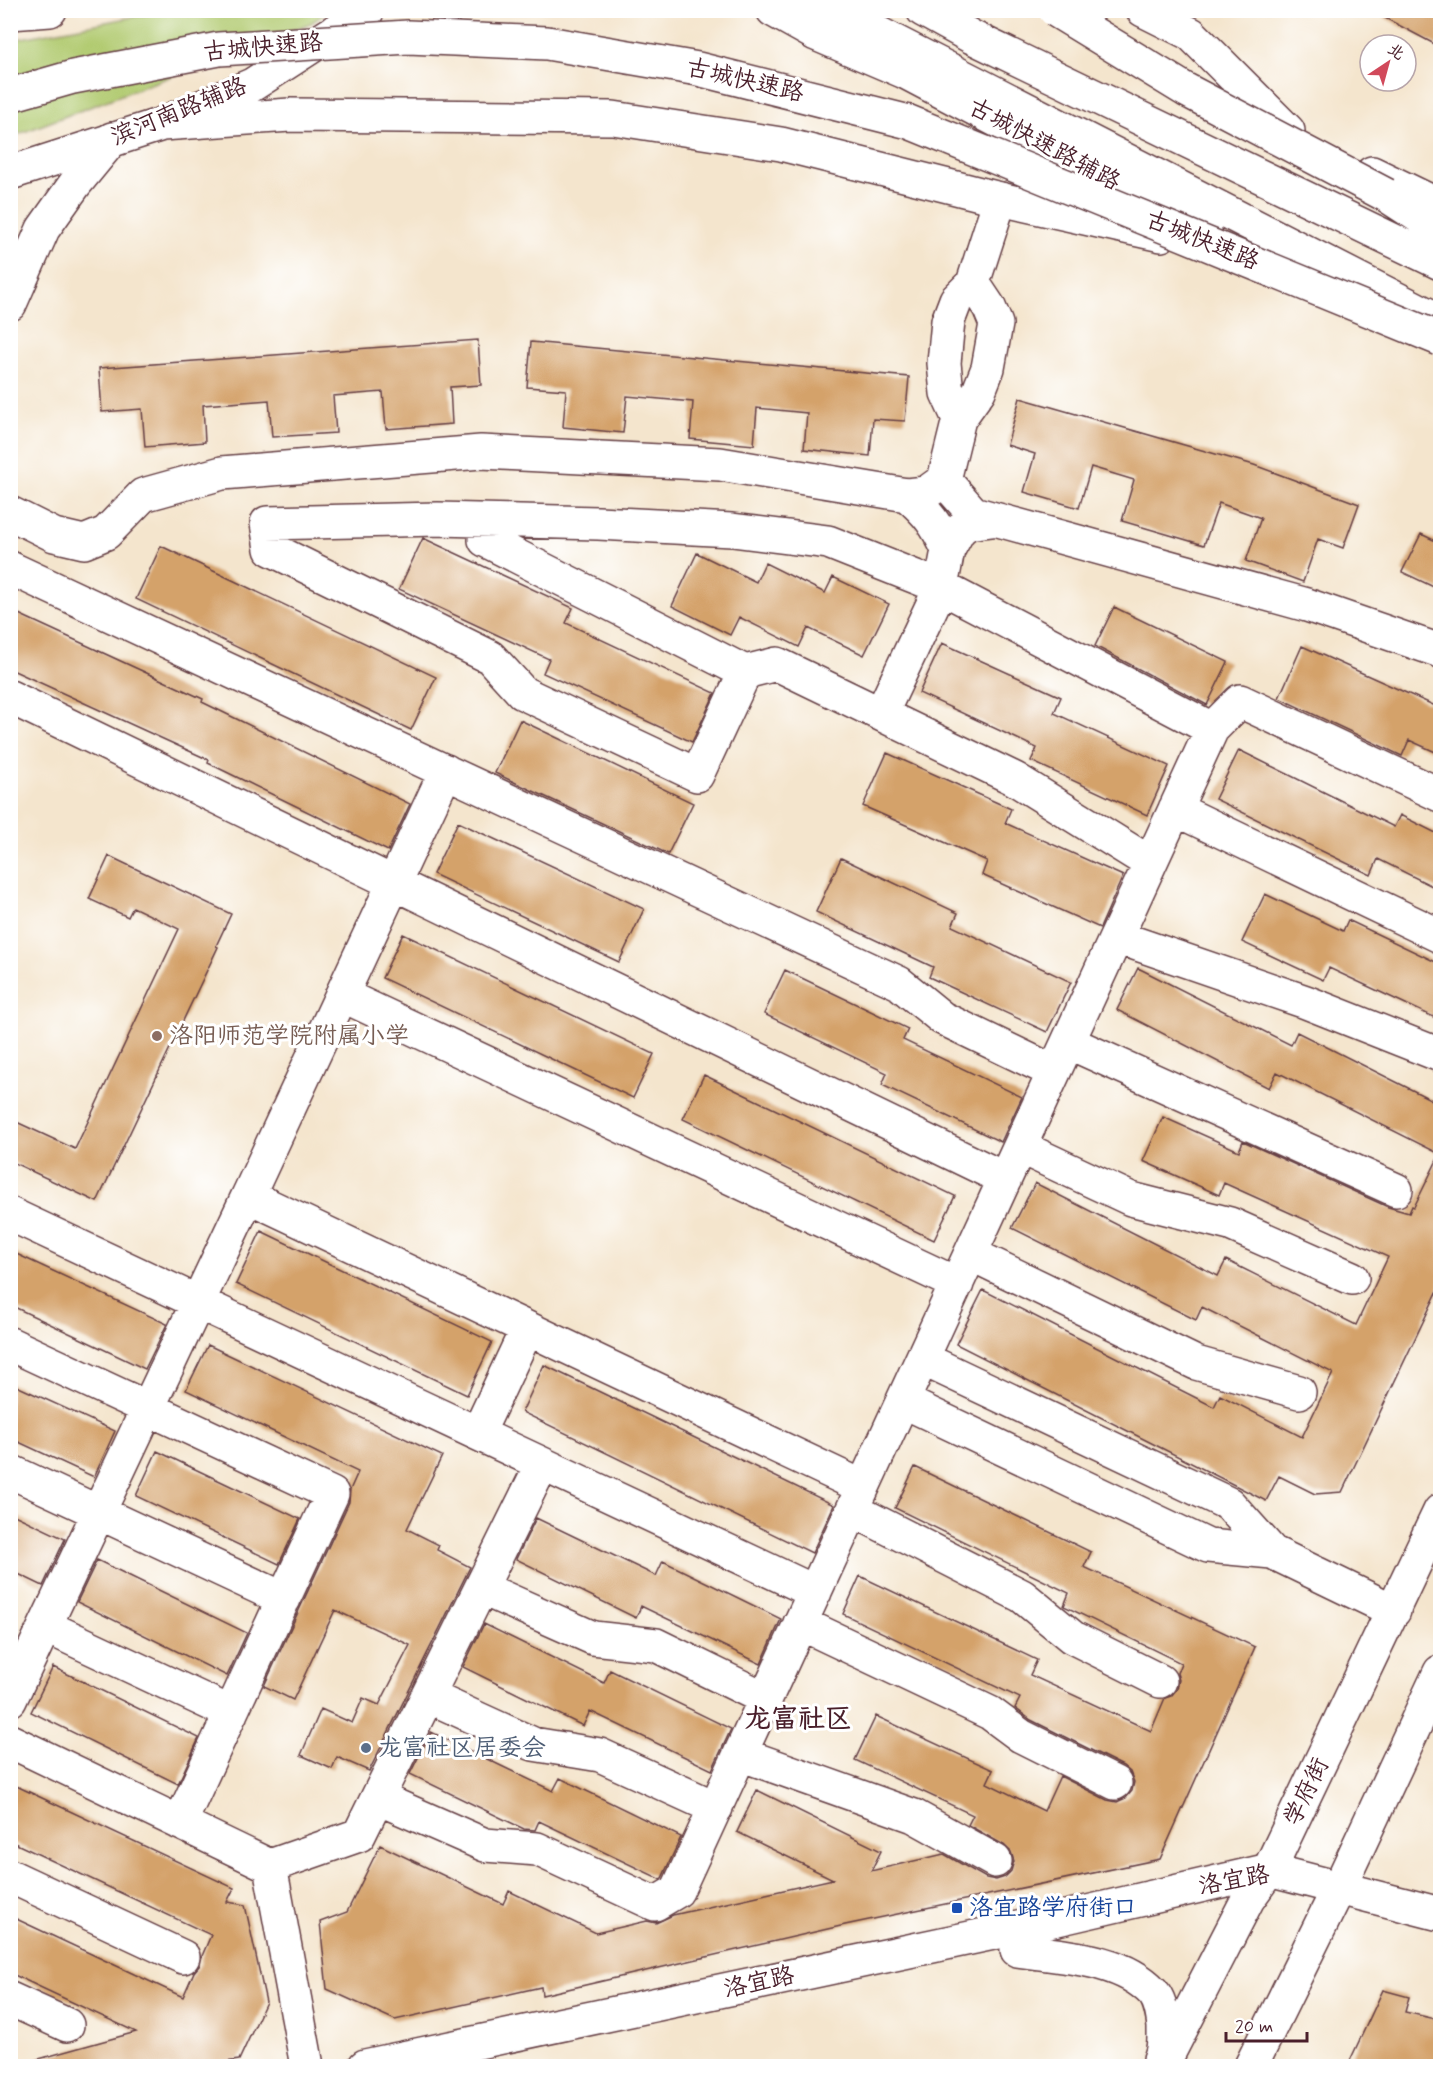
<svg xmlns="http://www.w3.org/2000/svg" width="1451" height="2077" font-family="Mynerve,'LXGW WenKai TC',sans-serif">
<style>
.green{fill:#b1ca6f;stroke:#7e744d;stroke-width:1.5}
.building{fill:#d4a26b}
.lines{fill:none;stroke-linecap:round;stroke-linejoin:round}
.minor-casing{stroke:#643d43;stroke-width:36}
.major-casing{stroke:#643d43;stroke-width:36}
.highway-casing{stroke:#643d43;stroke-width:36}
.minor{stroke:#fff;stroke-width:33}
.major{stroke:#fff;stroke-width:33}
.highway{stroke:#fff;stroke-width:33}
.highway-bridge-casing{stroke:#643d43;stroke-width:36;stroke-linecap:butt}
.highway-bridge{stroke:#fff;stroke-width:33}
.education-dot{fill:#8d6e63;stroke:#fff;stroke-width:2}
.service-dot{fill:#5c6f8a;stroke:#fff;stroke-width:2}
.transit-dot{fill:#1a4fb4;stroke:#fff;stroke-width:2}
.labels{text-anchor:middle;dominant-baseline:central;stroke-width:6;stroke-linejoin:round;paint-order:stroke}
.street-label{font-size:24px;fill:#4a1f2b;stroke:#fff}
.education-label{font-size:24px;fill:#785e54;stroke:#fff;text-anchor:start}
.service-label{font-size:24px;fill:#4e5e75;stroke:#fff;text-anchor:start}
.transit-label{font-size:24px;fill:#164399;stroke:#fff;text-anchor:start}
.quarter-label{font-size:27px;font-weight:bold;fill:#4a1f2b;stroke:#fff}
</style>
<rect width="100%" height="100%" fill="#fff"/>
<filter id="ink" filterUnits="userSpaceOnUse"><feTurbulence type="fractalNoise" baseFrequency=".0167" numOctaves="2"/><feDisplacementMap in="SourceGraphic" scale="12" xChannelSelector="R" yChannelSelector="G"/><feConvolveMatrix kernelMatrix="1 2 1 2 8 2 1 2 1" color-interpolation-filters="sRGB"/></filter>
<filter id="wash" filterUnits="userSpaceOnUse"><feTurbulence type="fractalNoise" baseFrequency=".008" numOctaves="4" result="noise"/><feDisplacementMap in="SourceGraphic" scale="24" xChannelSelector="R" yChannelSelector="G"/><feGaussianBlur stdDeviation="1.35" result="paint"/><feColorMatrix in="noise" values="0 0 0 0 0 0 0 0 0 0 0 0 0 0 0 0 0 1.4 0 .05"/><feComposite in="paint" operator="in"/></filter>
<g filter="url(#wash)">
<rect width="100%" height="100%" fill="#f4e5cd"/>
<path class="green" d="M 164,11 L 329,11 L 311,23 L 11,137 L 11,40 Z"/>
<g id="blocks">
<path class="building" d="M 1370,10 L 1440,10 L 1440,47 Z
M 478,340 L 481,385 L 450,387 L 452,424 L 386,429 L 383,392 L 333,396 L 336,433 L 272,437 L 269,400 L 203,405 L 205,442 L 145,447 L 142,409 L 102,412 L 99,368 Z
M 531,342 L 909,377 L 905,421 L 873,419 L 870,456 L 804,449 L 807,413 L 757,408 L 754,445 L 690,439 L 693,402 L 627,396 L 623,433 L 563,427 L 566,390 L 527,387 Z
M 1020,398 L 1254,465 L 1359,504 L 1343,548 L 1318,539 L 1303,582 L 1246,561 L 1261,518 L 1219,503 L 1204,545 L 1122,521 L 1134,480 L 1091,467 L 1079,508 L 1024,492 L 1035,454 L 1007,445 Z
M 1421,534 L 1440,543 L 1440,590 L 1402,572 Z
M 423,538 L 573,608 L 566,623 L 715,693 L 692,742 L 543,673 L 549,659 L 399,589 Z
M 161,546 L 436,677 L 411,730 L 136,599 Z
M 697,553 L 756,582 L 765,563 L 825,593 L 833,577 L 889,604 L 864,655 L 808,628 L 799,647 L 739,617 L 730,635 L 672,606 Z
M 1114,607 L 1228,662 L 1207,705 L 1095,646 Z
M 10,610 L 203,699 L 202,702 L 410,804 L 388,851 L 208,763 L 209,760 L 10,669 Z
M 942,643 L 1061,697 L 1054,713 L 1169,766 L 1147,815 L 1031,761 L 1037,748 L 919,693 Z
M 1302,646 L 1440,708 L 1440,754 L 1409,740 L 1402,756 L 1279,698 Z
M 520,720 L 693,803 L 668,854 L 495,773 Z
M 1239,750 L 1394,827 L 1400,815 L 1440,835 L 1440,890 L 1378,859 L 1371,875 L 1215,799 Z
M 887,753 L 1011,809 L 1005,823 L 1123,876 L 1100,928 L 982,875 L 987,861 L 863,806 Z
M 458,822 L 644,909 L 619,962 L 433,874 Z
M 109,856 L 231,914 L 216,946 L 218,947 L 97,1202 L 10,1161 L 10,1119 L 75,1149 L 179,929 L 133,907 L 128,917 L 89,899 Z
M 841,858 L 958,913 L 952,926 L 1071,982 L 1047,1032 L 929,977 L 933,967 L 816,912 Z
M 1265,894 L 1343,931 L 1348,920 L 1440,964 L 1440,1020 L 1329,968 L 1323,980 L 1242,942 Z
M 403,934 L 654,1054 L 633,1098 L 382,978 Z
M 1138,968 L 1291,1045 L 1297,1032 L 1440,1104 L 1440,1286 L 1342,1492 L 1315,1494 L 1279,1476 L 1266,1501 L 956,1344 L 983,1290 L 1214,1407 L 1220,1395 L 1302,1437 L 1333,1373 L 1202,1307 L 1196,1320 L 1012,1228 L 1035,1183 L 1218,1276 L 1226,1260 L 1356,1325 L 1388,1257 L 1224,1183 L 1219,1195 L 1143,1161 L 1163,1117 L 1239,1151 L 1243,1141 L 1388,1207 L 1409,1213 L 1412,1206 L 1414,1207 L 1440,1154 L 1277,1072 L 1269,1088 L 1117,1010 Z
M 785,970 L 908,1029 L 903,1040 L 1022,1097 L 1001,1142 L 882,1085 L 887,1073 L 764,1014 Z
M 704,1075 L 955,1196 L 934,1240 L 683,1119 Z
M 261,1231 L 492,1342 L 467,1395 L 236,1284 Z
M 10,1251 L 167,1324 L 145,1369 L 10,1305 Z
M 208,1345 L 442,1456 L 407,1529 L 439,1545 L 437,1550 L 470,1567 L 369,1771 L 337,1757 L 332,1769 L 301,1755 L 321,1709 L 352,1723 L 363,1698 L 379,1705 L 410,1645 L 335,1610 L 293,1700 L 264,1686 L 349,1502 L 350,1490 L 358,1472 L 186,1390 Z
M 544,1365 L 834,1505 L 812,1553 L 522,1412 Z
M 10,1383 L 115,1431 L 94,1477 L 10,1438 Z
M 157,1451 L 300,1519 L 279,1564 L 136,1496 Z
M 915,1467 L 1091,1552 L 1084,1567 L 1255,1647 L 1160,1859 L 845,1925 L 542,1995 L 541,1987 L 395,2020 L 327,1989 L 320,1922 L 347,1912 L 380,1845 L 503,1904 L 509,1891 L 596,1933 L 647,1921 L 656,1923 L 673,1915 L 833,1879 L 737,1832 L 757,1790 L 881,1851 L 871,1871 L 944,1854 L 986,1878 L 996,1880 L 1005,1877 L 1011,1871 L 1014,1861 L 1011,1852 L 1004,1845 L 968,1825 L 973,1815 L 855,1760 L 876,1716 L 993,1770 L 987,1783 L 1044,1811 L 1060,1776 L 1107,1800 L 1117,1802 L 1126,1798 L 1132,1791 L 1134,1782 L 1130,1772 L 1123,1766 L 1031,1720 L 1015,1708 L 1020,1698 L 843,1614 L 860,1576 L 1037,1660 L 1030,1675 L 1151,1731 L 1165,1698 L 1171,1696 L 1177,1689 L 1179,1680 L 1177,1673 L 1181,1663 L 1064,1606 L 1069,1593 L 895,1508 Z
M 10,1513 L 65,1539 L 43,1586 L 10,1570 Z
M 536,1518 L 656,1576 L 663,1561 L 781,1619 L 761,1664 L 641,1606 L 636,1618 L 516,1559 Z
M 97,1560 L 247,1633 L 227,1676 L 77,1602 Z
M 484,1624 L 604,1683 L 610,1670 L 731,1729 L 712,1770 L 590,1711 L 583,1726 L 463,1667 Z
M 53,1667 L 199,1738 L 178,1784 L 31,1712 Z
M 431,1732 L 553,1791 L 560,1778 L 681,1837 L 662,1878 L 660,1879 L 539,1821 L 535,1830 L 524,1829 L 410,1774 Z
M 10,1783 L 234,1888 L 227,1902 L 245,1905 L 266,2002 L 239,2060 L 191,2067 L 36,2067 L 35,2060 L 136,2032 L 10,1973 L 10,1916 L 183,1997 L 194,1972 L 200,1965 L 202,1956 L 211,1935 L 10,1841 Z
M 1383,1990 L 1409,1997 L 1405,2012 L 1440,2020 L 1440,2067 L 1411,2067 L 1393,2062 L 1392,2067 L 1347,2067 Z"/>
</g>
</g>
<g filter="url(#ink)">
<use href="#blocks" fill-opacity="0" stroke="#643d43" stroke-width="1.5"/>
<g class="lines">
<g class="minor-casing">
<path id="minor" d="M 973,283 L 1000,199
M 10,304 L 43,229 L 75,184 L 112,139
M 944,480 L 959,419 L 979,391 L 988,368 L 996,324 L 989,307 L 973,283 L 956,300 L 948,321 L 944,363 L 947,393 L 959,419
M 907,495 C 928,513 937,525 948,550
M 10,513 L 54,535 L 84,542 L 106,533 L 143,495 L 222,473 L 481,452 L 720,464 L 907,495 L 926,493 L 944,480 L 973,513 L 1307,605 L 1440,651
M 485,540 L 745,672 L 777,664 L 1015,779 L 1150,863
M 10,568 L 899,983 L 942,1018 L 1054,1072
M 745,672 L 697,775 L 523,693 L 490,657 L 271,549 L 267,523 L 438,519 L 598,523 L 732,530 L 828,542 L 941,587 L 1212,729 L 1240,701 L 1440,795
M 10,697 L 1005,1179
M 881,714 L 941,587 L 948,550 L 959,530 L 968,523 L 992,520
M 1175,809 L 1440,936
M 1117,937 L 1306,1002 L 1440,1055
M 342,995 L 957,1284
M 1068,1042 L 1396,1190
M 1020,1147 L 1131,1199 L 1230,1224 L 1352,1278
M 248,1196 L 446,771
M 10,1214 L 815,1592
M 971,1254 L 1196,1363 L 1299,1392
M 10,1344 L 332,1494 L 180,1823
M 923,1359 L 1229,1504 L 1272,1552
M 903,1401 L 1208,1546 L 1272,1552 L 1394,1611
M 478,1433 L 527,1329
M 10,1471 L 284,1599
M 853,1510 L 1022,1596 L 1072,1637 L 1160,1681
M 481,1588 L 593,1638 L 656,1645 L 766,1699
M 800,1623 L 990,1713 L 1021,1736 L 1115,1783
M 45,1626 L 231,1713
M 428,1696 L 533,1744 L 600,1755 L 716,1808
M 10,1700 L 248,1196 L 863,1487
M 10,1741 L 270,1866 L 359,1835 L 542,1464
M 740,1754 L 914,1816 L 995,1861
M 378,1798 L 485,1845 L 537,1849 L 655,1904 L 677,1891 L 1212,729
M 270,1866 L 307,2066
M 10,1876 L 183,1957
M 10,1999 L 67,2025
M 365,2066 L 1027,1926 L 1269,1870 L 1440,1914"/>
</g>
<g class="major-casing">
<path id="major" d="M 773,10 L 816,34 L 905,72 L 1205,230
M 1143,10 L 1191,34 L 1288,131
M 10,13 L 50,10
M 162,124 L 290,115 L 613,118 L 781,144 L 1000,199 L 1161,235
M 10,173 L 162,124 L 252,85 L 368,10
M 1372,173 L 1440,206
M 1017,1950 C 1061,1957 1120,1957 1153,1992 C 1160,2000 1163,2017 1164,2027 C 1164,2039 1165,2048 1160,2059
M 1162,2066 L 1248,1899 L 1269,1870 L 1440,1511
M 1251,2066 L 1339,1888 L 1440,1672"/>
</g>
<g class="highway-casing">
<path id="highway" d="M 833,10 L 1440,321
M 923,10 L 972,37 L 1440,263
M 1386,195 L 1440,230"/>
</g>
<use href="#minor" class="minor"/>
<use href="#major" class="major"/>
<use href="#highway" class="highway"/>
<g class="highway-bridge-casing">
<path id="highway-bridge" d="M 1055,10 L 1186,90 L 1386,195
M 10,95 L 73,77 L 219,49 L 408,37 L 547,43 L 698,69 L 909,122 L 1440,339"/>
</g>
<use href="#highway-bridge" class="highway-bridge"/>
</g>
</g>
<circle class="education-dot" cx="157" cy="1036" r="6"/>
<circle class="service-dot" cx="366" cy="1748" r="6"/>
<rect class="transit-dot" x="951" y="1902" width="12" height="12" rx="3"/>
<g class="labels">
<g class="street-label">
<text transform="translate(263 48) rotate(-5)">古城快速路</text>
<text transform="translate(745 81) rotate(13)">古城快速路</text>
<text transform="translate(179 112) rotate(-22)">滨河南路辅路</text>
<text transform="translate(1044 145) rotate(28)">古城快速路辅路</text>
<text transform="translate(1202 241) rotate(22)">古城快速路</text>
<text transform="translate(1307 1792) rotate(-64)">学府街</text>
<text transform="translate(1234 1881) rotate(-10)">洛宜路</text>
<text transform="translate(759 1983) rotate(-12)">洛宜路</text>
</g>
<g class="education-label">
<text x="169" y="1036">洛阳师范学院附属小学</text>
</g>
<g class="service-label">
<text x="378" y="1748">龙富社区居委会</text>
</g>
<g class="transit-label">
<text x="969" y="1908">洛宜路学府街口</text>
</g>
<g class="quarter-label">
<text x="798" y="1719">龙富社区</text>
</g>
</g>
<rect width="1451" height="2077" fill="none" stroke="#fff" stroke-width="36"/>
<g transform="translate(1388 63) rotate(36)"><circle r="28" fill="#ffffff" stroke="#b7a5aa" stroke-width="1.5"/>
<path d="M0-4.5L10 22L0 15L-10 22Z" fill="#d1495b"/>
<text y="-9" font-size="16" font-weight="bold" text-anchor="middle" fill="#4a1f2b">北</text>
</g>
<path d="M1226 2032v9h81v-9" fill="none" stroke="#4a1f2b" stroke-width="3"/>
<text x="1235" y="2032" font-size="18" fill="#4a1f2b" stroke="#ffffff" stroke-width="4.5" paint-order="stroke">20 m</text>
</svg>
